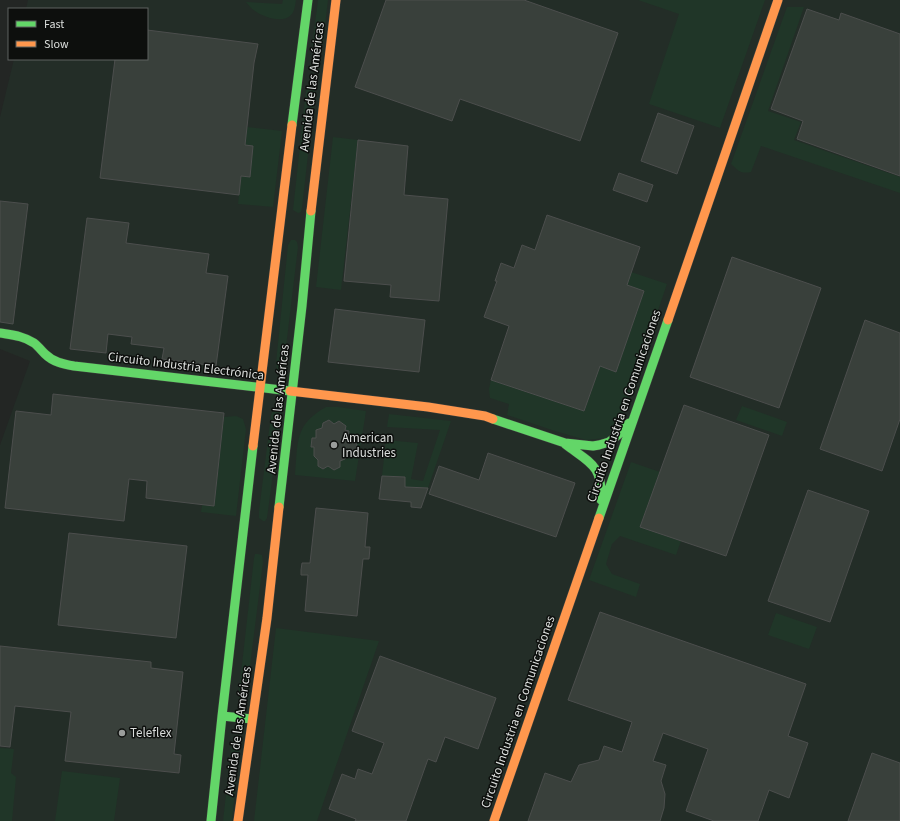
<svg xmlns="http://www.w3.org/2000/svg" width="900" height="821" font-family="'Source Sans 3',sans-serif">
<style>
.built{fill:#232d27}
.green{fill:#203628}
.building{fill:#39403b;stroke:#4c4e4d}
.lines{fill:none;stroke-linecap:round;stroke-linejoin:round}
.fast-casing{stroke:#3e403e;stroke-width:10}
.slow-casing{stroke:#3e403e;stroke-width:10}
.fast{stroke:#63d668;stroke-width:9}
.slow{stroke:#ff974d;stroke-width:9}
.poi-dot{fill:#9b9e9c;stroke:#0d0f0d;stroke-width:1.5}
.labels{text-anchor:middle;dominant-baseline:central;stroke-width:3;stroke-linejoin:round;paint-order:stroke}
.street-label{font-size:13px;fill:#dbdedc;stroke:#0d0f0d}
.poi-label{font-size:13px;fill:#dbdedc;stroke:#0d0f0d;text-anchor:start}
</style>
<rect width="100%" height="100%" fill="#232624"/>
<path class="built" d="M 28,0 L 900,0 L 900,821 L 0,821 L 0,445 L 30,361 L 0,349 L 0,117 L 14,59 L 147,59 L 147,9 L 26,9 Z"/>
<path class="green" d="M 283,0 L 296,0 C 295,5 295,11 291,15 C 283,24 263,17 255,11 C 251,9 249,5 246,2 L 282,4 Z
M 318,0 L 328,0 L 323,43 L 320,47 L 312,46 Z
M 638,0 L 765,0 L 720,128 L 649,104 L 679,14 Z
M 787,7 L 804,7 L 768,111 L 801,122 L 794,140 L 900,177 L 900,193 L 761,146 L 751,172 C 740,174 739,171 731,164 Z
M 308,86 C 312,87 314,88 315,92 L 302,208 L 301,212 L 298,213 L 293,210 L 306,90 Z
M 247,127 L 282,131 L 273,207 L 238,204 Z
M 333,137 L 358,140 L 341,290 L 316,287 Z
M 291,240 L 295,240 L 297,242 L 298,247 L 283,372 L 280,373 L 277,370 L 276,363 L 288,245 Z
M 631,272 L 667,284 L 620,422 L 615,430 L 606,438 L 586,440 L 555,431 L 507,415 L 509,404 L 490,398 L 489,389 L 491,380 L 584,411 L 600,366 L 616,372 L 644,291 L 627,285 Z
M 742,406 L 787,422 L 782,436 L 736,420 Z
M 276,407 L 279,408 L 281,413 L 267,518 L 265,521 L 263,521 L 259,518 L 259,511 L 271,415 L 274,408 Z
M 326,407 L 338,407 L 366,411 L 355,481 L 295,475 C 298,442 294,425 326,407 Z
M 389,414 L 451,421 L 428,488 L 405,487 L 405,477 L 382,476 L 386,440 L 418,443 L 411,479 L 423,481 L 440,430 L 387,427 Z
M 236,416 L 243,419 L 246,429 L 236,516 L 201,512 L 202,505 L 214,506 L 224,417 Z
M 631,462 L 660,472 L 640,527 L 681,541 L 676,555 L 620,536 L 612,544 L 606,564 L 612,574 L 640,584 L 636,597 L 589,580 Z
M 255,554 L 258,554 L 262,555 L 263,562 L 246,698 L 243,701 L 241,700 L 239,697 L 239,691 L 254,558 Z
M 776,613 L 817,627 L 809,649 L 768,635 Z
M 276,628 L 379,641 L 317,821 L 254,821 Z
M 235,737 L 238,737 L 240,740 L 232,821 L 223,821 L 232,742 L 233,738 Z
M 0,748 L 14,749 L 11,773 L 16,777 L 12,821 L 0,821 Z
M 62,771 L 120,778 L 114,821 L 55,821 Z"/>
<path class="building" d="M 386,0 L 524,0 L 618,33 L 580,141 L 460,99 L 452,121 L 355,87 Z
M 807,9 L 839,20 L 841,13 L 900,34 L 900,176 L 797,139 L 803,121 L 771,109 Z
M 147,30 L 258,44 L 254,63 L 245,145 L 253,146 L 250,177 L 241,176 L 239,195 L 100,178 L 115,59 L 147,59 Z
M 658,113 L 694,126 L 677,174 L 641,161 Z
M 358,140 L 408,146 L 404,195 L 448,199 L 439,301 L 390,297 L 391,285 L 344,281 Z
M 619,173 L 653,185 L 647,202 L 613,190 Z
M 0,201 L 28,204 L 13,324 L 0,322 Z
M 547,215 L 640,247 L 627,285 L 644,291 L 616,372 L 600,366 L 584,411 L 491,380 L 509,326 L 484,317 L 497,281 L 495,281 L 501,263 L 514,268 L 522,245 L 535,250 Z
M 87,218 L 129,223 L 126,243 L 209,254 L 206,273 L 228,276 L 216,366 L 162,359 L 164,348 L 131,344 L 132,337 L 108,334 L 106,353 L 70,349 Z
M 732,257 L 821,288 L 779,408 L 690,377 Z
M 335,309 L 425,320 L 419,372 L 328,362 Z
M 865,320 L 900,333 L 900,419 L 882,471 L 820,449 Z
M 53,394 L 224,413 L 214,506 L 146,498 L 147,481 L 129,479 L 124,521 L 5,508 L 16,411 L 51,415 Z
M 684,405 L 769,435 L 726,556 L 640,527 Z
M 329,420 L 334,424 L 339,421 L 346,426 L 345,430 L 349,431 L 348,441 L 357,444 L 356,450 L 346,450 L 345,459 L 340,461 L 340,467 L 334,470 L 328,466 L 323,469 L 318,466 L 318,460 L 314,456 L 314,447 L 311,447 L 312,438 L 316,438 L 316,430 L 322,428 L 323,423 Z
M 488,453 L 575,483 L 556,537 L 429,494 L 439,466 L 479,480 Z
M 382,476 L 405,477 L 405,487 L 428,488 L 421,508 L 411,507 L 411,502 L 379,499 Z
M 808,490 L 869,511 L 830,622 L 768,601 Z
M 316,508 L 368,513 L 365,547 L 370,547 L 369,559 L 363,559 L 357,616 L 305,611 L 308,575 L 301,575 L 301,570 L 302,563 L 310,563 Z
M 69,533 L 187,546 L 176,638 L 58,625 Z
M 600,612 L 806,684 L 788,736 L 808,743 L 789,798 L 769,790 L 758,821 L 714,821 L 686,811 L 708,749 L 663,733 L 653,761 L 666,765 L 661,781 L 665,794 L 664,808 L 660,821 L 528,821 L 545,773 L 571,782 L 579,765 L 599,760 L 604,746 L 622,752 L 632,722 L 568,700 Z
M 0,646 L 151,662 L 151,668 L 183,672 L 174,754 L 181,755 L 179,773 L 65,761 L 71,712 L 15,706 L 10,747 L 0,746 Z
M 380,656 L 496,698 L 478,749 L 445,737 L 436,762 L 428,759 L 406,821 L 355,821 L 356,819 L 329,809 L 342,774 L 355,779 L 358,769 L 372,774 L 384,743 L 352,731 Z
M 872,753 L 900,763 L 900,821 L 848,821 Z"/>
<g class="lines">
<g class="fast-casing">
<path id="fast" d="M 292,125 L 308,0
M 0,333 C 12,335 24,336 34,343 C 38,346 41,350 45,354 C 53,362 63,364 74,366 L 290,391
M 493,419 L 565,443 L 593,446 L 599,445 L 609,442 L 618,435 L 629,423
M 565,444 C 590,463 603,465 601,500
M 279,507 L 302,306 L 311,211
M 599,518 L 668,320
M 222,716 L 252,719
M 211,821 L 222,716 L 253,446"/>
</g>
<g class="slow-casing">
<path id="slow" d="M 311,211 L 336,0
M 668,320 L 778,0
M 290,391 L 428,407 L 485,416 L 493,419
M 253,446 L 292,125
M 238,821 L 267,618 L 279,507
M 494,821 L 599,518"/>
</g>
<use href="#fast" class="fast"/>
<use href="#slow" class="slow"/>
</g>
<g class="poi-dot">
<circle cx="334" cy="445" r="4"/>
<circle cx="122" cy="733" r="4"/>
</g>
<g class="labels">
<g class="street-label">
<text transform="translate(312 87) rotate(-83)">Avenida de las Américas</text>
<text transform="translate(186 366) rotate(7)">Circuito Industria Electrónica</text>
<text transform="translate(624 406) rotate(-71)">Circuito Industria en Comunicaciones</text>
<text transform="translate(278 409) rotate(-84)">Avenida de las Américas</text>
<text transform="translate(518 712) rotate(-71)">Circuito Industria en Comunicaciones</text>
<text transform="translate(238 731) rotate(-82)">Avenida de las Américas</text>
</g>
<g class="poi-label">
<text x="342" y="438">American<tspan x="342" dy="15">Industries</tspan></text>
<text x="130" y="733">Teleflex</text>
</g>
</g>
<rect x="8" y="8" width="140" height="52" fill="#0d0f0d" stroke="#5f6260"/>
<rect x="16" y="21" width="20" height="6" fill="#63d668" stroke="#5f6260"/>
<text x="44" y="28" font-size="12" fill="#dbdedc">Fast</text>
<rect x="16" y="41" width="20" height="6" fill="#ff974d" stroke="#5f6260"/>
<text x="44" y="48" font-size="12" fill="#dbdedc">Slow</text>
</svg>
